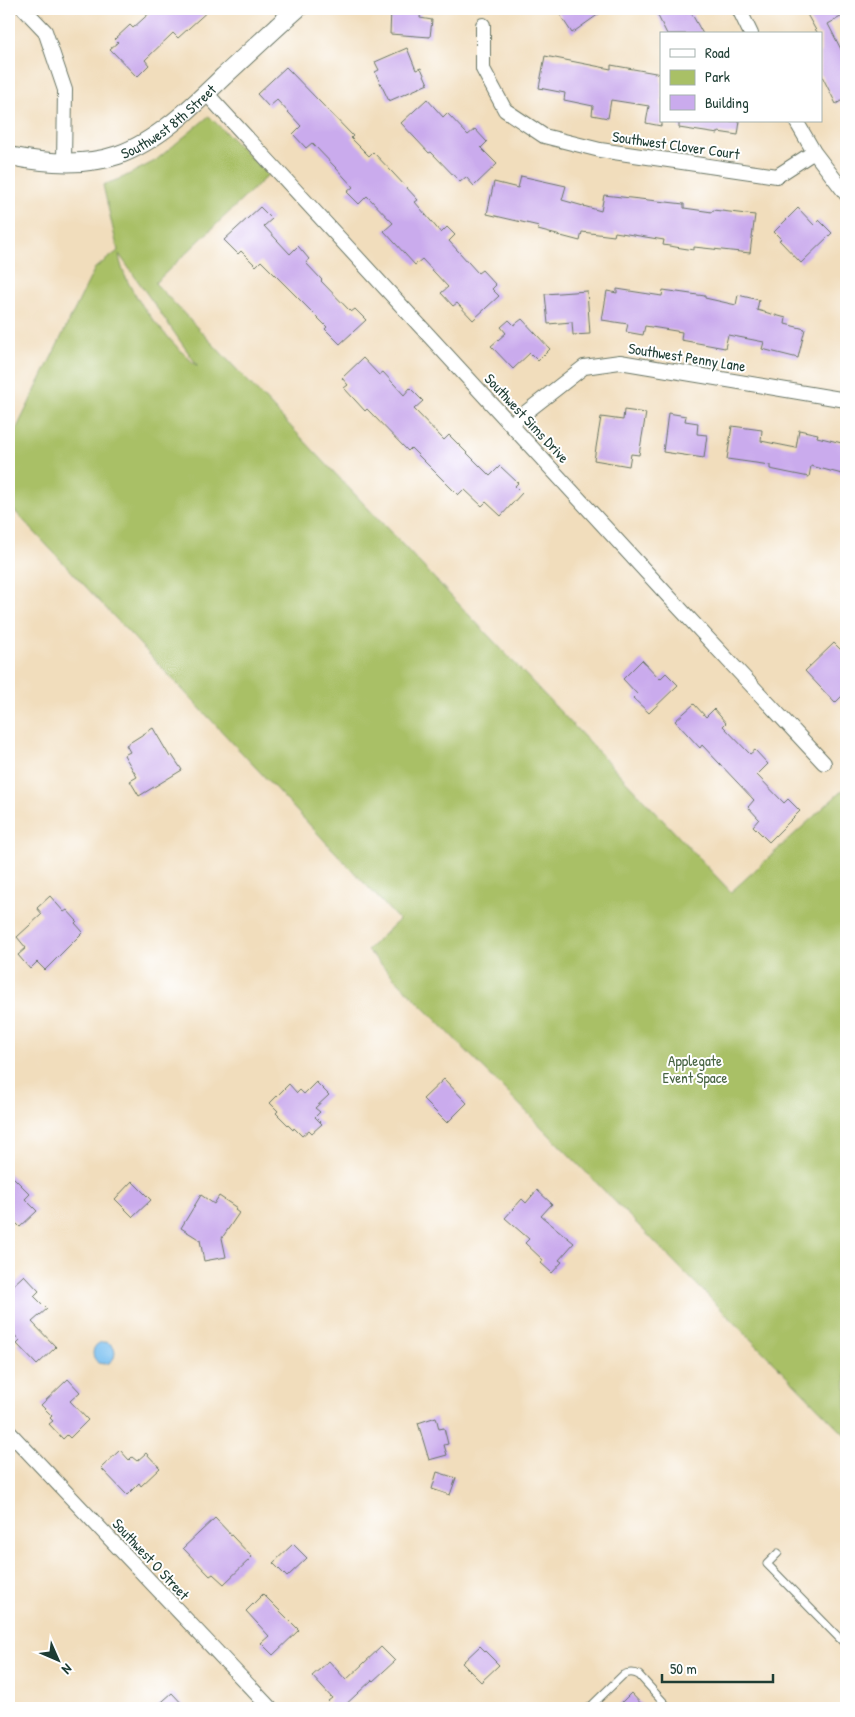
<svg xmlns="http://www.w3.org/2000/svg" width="855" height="1717" font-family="'Patrick Hand',sans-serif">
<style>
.green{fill:#a9c066;stroke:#647e4d;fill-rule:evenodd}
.water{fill:#79bff0;stroke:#4c7e92}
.building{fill:#caabed}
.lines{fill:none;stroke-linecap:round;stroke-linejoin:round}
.service-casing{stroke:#687564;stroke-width:9}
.minor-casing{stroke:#687564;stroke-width:16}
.tertiary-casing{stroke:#687564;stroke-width:20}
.service{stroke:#fff;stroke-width:7}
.minor{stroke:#fff;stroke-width:14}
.tertiary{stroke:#fff;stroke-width:18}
.labels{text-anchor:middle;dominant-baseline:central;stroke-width:4;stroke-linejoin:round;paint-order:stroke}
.street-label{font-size:15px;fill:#1f3d34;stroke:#fff}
.park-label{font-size:15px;fill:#486443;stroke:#fff}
</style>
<rect width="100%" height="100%" fill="#fff"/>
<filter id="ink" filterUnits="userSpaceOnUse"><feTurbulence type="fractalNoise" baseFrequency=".02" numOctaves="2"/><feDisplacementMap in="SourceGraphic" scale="10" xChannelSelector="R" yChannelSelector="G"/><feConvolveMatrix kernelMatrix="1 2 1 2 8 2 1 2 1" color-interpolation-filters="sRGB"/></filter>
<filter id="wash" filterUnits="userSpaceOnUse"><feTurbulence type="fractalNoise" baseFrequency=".0096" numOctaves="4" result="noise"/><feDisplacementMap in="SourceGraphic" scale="20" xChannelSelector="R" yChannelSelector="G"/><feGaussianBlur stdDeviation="1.12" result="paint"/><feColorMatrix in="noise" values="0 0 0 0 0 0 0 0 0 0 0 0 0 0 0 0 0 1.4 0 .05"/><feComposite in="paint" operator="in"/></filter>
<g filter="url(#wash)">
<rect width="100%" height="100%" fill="#f1ddbc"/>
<path class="green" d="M 209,116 L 268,175 L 155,283 L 731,892 L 846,787 L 846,1436 L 367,950 L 399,920 L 9,505 L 9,444 L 95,268 L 118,251 L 103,185 L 122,178 L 155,161 ZM 119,254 L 197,365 L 197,366 C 169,341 122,290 119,254 Z"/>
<path class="water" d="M93 1353a11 11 0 1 1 22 0a11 11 0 1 1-22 0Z"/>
<g id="blocks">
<path class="building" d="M 154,9 L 210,9 L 178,38 L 173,33 L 145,60 L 149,65 L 137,77 L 110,49 L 118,42 L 115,39 L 130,25 L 133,28 Z
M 391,9 L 421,9 L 420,18 L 432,20 L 430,37 L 390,34 Z
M 556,9 L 606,9 L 572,33 Z
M 663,9 L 689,9 L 703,34 L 667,34 L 656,12 Z
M 804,9 L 846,9 L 846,14 L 828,24 L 846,59 L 846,98 L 836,104 L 821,74 L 821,34 L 818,34 Z
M 407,48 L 416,70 L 421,68 L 428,84 L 389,101 L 375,72 L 379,70 L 375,62 Z
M 545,56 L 611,69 L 611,65 L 661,74 L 661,126 L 646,123 L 649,106 L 611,100 L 608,118 L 592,115 L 593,106 L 564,100 L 565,93 L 539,88 Z
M 286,67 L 353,136 L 351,138 L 369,156 L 373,152 L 393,173 L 418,200 L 415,202 L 441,233 L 447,227 L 455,235 L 449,241 L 478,273 L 482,270 L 496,285 L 492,289 L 499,296 L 473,320 L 457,303 L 453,306 L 441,293 L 448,287 L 422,259 L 415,265 L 384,231 L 393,223 L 367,196 L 359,204 L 347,192 L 353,187 L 336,168 L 312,143 L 306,148 L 293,134 L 301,126 L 277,100 L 269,107 L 257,94 Z
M 427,99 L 443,117 L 447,113 L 468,135 L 475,129 L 487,142 L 481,148 L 497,164 L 474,186 L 466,177 L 460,182 L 431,152 L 429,153 L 401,123 Z
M 679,121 L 740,121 L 738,135 L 718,132 L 718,134 L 679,128 Z
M 521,176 L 566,186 L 562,200 L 601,211 L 604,195 L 684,204 L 684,208 L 712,212 L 713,210 L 755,215 L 750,253 L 694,247 L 694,250 L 663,245 L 664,240 L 615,232 L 614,236 L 582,232 L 580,241 L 538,230 L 539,226 L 487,214 L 494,182 L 518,188 Z
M 260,207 L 272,219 L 264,226 L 290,254 L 298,246 L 309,259 L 306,263 L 322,280 L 321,281 L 351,312 L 355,309 L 366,320 L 340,344 L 325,329 L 327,327 L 261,261 L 256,266 L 241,251 L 238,254 L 224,240 Z
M 798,208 L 814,225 L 819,220 L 832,233 L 801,263 L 779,240 L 781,239 L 774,232 Z
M 617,289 L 662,296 L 663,290 L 705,296 L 705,298 L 736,305 L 738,295 L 759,300 L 757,310 L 786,318 L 785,324 L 805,329 L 798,358 L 762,349 L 764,342 L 728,335 L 725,348 L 681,340 L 682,332 L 645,326 L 643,335 L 626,332 L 628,324 L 602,320 L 607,291 L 617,293 Z
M 587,291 L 590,334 L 573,335 L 572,322 L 548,324 L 545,294 Z
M 522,319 L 550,349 L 538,361 L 530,353 L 513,369 L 491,346 L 506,333 L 501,327 L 509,320 L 514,325 Z
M 363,358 L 379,375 L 383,372 L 404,395 L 410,388 L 423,401 L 414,409 L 444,440 L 449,435 L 490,476 L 500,466 L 518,483 L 515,486 L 522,493 L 501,516 L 486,502 L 482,506 L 464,489 L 458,495 L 411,448 L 408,451 L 367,409 L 365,411 L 344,388 L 348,385 L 342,378 Z
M 624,410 L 646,413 L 639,455 L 631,454 L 629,466 L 594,460 L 601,417 L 623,420 Z
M 668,413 L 686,416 L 685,421 L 698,423 L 697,434 L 707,435 L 704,458 L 663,452 Z
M 732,426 L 762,430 L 761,441 L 796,448 L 799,430 L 818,434 L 817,437 L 846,444 L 846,475 L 811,466 L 809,477 L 770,469 L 770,465 L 727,459 Z
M 834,643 L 846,655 L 846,692 L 835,703 L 805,671 Z
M 642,660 L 660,679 L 666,673 L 678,685 L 649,713 L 633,698 L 637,694 L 623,679 Z
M 694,704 L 706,717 L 714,709 L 726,723 L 723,726 L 750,754 L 755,750 L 768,764 L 757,775 L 784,803 L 788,799 L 800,811 L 769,842 L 753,826 L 759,819 L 748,807 L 754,800 L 702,745 L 700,748 L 675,721 Z
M 153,728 L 170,757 L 172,755 L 182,770 L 139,796 L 130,781 L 137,777 L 124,755 L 130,752 L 126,745 Z
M 50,896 L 64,912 L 67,910 L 77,921 L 75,923 L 83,932 L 45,970 L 37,962 L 30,969 L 18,955 L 26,948 L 17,937 L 42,914 L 37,908 Z
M 444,1079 L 467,1103 L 447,1123 L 423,1099 Z
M 316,1082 L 329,1095 L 315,1108 L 320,1112 L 315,1117 L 322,1124 L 312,1133 L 309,1130 L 302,1136 L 294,1128 L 293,1130 L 276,1113 L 278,1111 L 270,1103 L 289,1084 L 297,1093 L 300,1090 L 304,1094 Z
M 9,1173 L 30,1194 L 25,1199 L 37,1211 L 20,1227 L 9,1216 Z
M 132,1181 L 151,1200 L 133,1217 L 115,1199 Z
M 537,1190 L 552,1204 L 541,1216 L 574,1243 L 559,1260 L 562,1262 L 552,1273 L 541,1263 L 543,1260 L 525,1243 L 529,1239 L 505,1218 L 522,1199 L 526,1203 Z
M 201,1195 L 214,1204 L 219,1196 L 237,1208 L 235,1210 L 239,1213 L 222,1238 L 226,1257 L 204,1261 L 200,1240 L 181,1228 Z
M 24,1275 L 39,1291 L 34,1296 L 47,1309 L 32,1322 L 56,1347 L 37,1365 L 17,1344 L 20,1341 L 9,1329 L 9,1289 Z
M 68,1379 L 80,1392 L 70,1401 L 88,1420 L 70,1438 L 67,1435 L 63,1439 L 49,1424 L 53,1421 L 50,1418 L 52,1416 L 41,1405 Z
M 436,1417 L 439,1429 L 444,1428 L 448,1444 L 444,1445 L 447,1455 L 429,1460 L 418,1423 Z
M 120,1450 L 129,1460 L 132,1457 L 137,1461 L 146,1453 L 160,1468 L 141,1486 L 139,1483 L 127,1495 L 101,1468 Z
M 437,1472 L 456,1478 L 450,1495 L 432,1489 Z
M 215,1518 L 252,1557 L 224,1584 L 213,1574 L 210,1576 L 183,1548 Z
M 293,1544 L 307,1558 L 287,1577 L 273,1563 Z
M 263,1594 L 299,1630 L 273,1655 L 261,1643 L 269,1636 L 246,1611 Z
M 480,1646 L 499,1665 L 481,1682 L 462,1663 Z
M 381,1647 L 395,1661 L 373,1681 L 372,1680 L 342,1708 L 335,1708 L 328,1701 L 332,1698 L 312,1676 L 329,1661 L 346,1680 Z
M 172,1693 L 186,1708 L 155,1708 Z
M 631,1693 L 645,1708 L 616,1708 Z"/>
</g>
</g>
<g filter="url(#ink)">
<use href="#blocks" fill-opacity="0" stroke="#687564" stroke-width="1"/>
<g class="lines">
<g class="service-casing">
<path id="service" d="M 778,1553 L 767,1564 L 846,1645
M 589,1708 L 623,1675 C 629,1672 633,1672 639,1675 L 669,1708"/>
</g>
<g class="minor-casing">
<path id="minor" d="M 24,9 L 45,31 L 65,90 L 64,163
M 739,9 L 751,34
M 483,25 L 483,69 L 505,110 L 544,136 L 600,150 L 777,176 L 814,152
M 206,93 L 671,599 L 824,763
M 796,121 L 814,152 L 846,194
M 511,424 L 584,367 L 620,362 L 846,400
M 9,1432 L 270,1708"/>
</g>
<g class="tertiary-casing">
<g id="tertiary">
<path id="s1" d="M 9,156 C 44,163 83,167 118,155 C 158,141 194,105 224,76 C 248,54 272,31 297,9"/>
</g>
</g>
<use href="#service" class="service"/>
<use href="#minor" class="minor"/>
<use href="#tertiary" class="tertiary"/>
</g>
</g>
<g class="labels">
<g class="street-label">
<text stroke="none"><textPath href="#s1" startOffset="171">Southwest 8th Street</textPath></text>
<text transform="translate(676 145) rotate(8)">Southwest Clover Court</text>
<text transform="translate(687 357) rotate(9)">Southwest Penny Lane</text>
<text transform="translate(527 418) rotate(47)">Southwest Sims Drive</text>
<text transform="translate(151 1559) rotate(47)">Southwest O Street</text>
</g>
<g class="park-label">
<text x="695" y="1060">Applegate<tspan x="695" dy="17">Event Space</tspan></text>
</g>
</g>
<rect width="855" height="1717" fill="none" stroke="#fff" stroke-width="30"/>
<rect x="660" y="32" width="162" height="90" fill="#ffffff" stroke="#a5b1ae"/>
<rect x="670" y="49" width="25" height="8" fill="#ffffff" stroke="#a5b1ae"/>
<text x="705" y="58" font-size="15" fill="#1f3d34">Road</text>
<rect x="670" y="70" width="25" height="15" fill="#a9c066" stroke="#a5b1ae"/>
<text x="705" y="82" font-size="15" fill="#1f3d34">Park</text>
<rect x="670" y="95" width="25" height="15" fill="#caabed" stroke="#a5b1ae"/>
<text x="705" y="108" font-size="15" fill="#1f3d34">Building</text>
<g transform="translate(58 1660) rotate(135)" stroke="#ffffff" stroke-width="4" paint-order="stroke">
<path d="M0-4L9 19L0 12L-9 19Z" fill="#1f3d34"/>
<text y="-8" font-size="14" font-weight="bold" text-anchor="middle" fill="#1f3d34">N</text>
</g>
<path d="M662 1674v8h111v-8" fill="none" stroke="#1f3d34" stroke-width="2.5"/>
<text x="670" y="1674" font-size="15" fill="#1f3d34" stroke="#ffffff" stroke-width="4" paint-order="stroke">50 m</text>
</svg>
